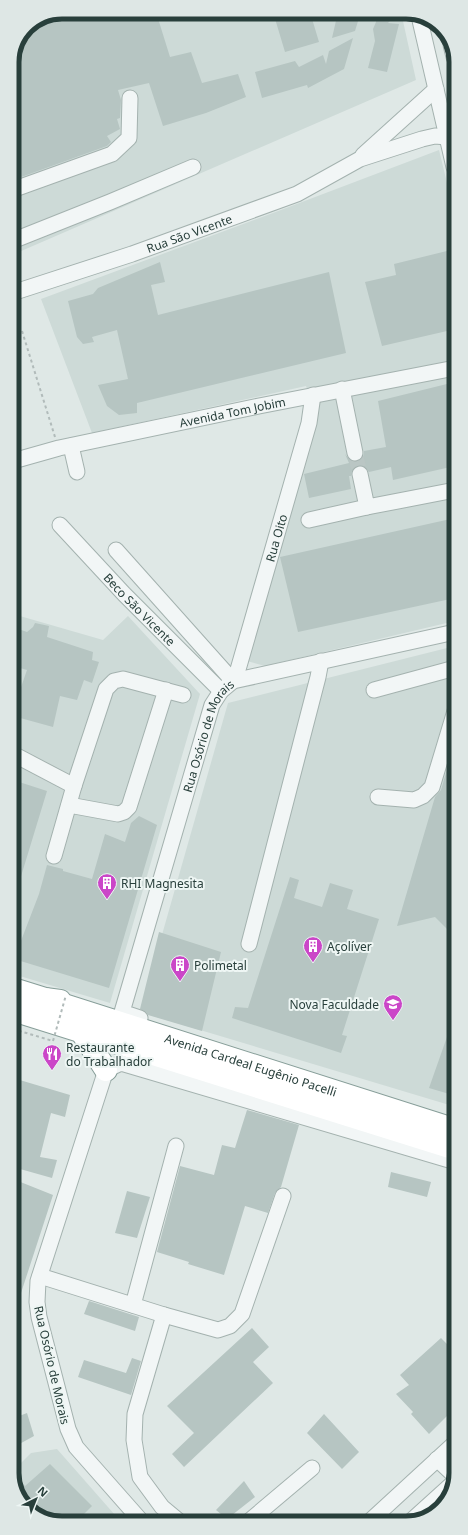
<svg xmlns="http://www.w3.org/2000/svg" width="468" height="1535" font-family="'Noto Sans',sans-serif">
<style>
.built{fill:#cddad7}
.building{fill:#b6c5c2}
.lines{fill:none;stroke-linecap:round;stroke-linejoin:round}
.minor-tunnel{stroke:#bac6c4;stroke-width:15;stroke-dasharray:15 8;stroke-linecap:butt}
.minor-casing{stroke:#a4b2af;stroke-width:17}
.highway-casing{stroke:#879e99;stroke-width:24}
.path{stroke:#b1bbba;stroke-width:2;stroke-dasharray:3 3;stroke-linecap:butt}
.minor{stroke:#f2f6f6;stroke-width:15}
.highway{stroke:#fff;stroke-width:22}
.path-bridge{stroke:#b1bbba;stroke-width:2;stroke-dasharray:3 3;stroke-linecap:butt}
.labels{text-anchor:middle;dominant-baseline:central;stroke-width:4;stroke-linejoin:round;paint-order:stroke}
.street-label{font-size:12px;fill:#283f3b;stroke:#eef6f4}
.poi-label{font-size:12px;fill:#283f3b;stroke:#eef6f4;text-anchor:start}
.rim{fill:none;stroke:#283f3b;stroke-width:5}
</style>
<rect width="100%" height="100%" fill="#dfe8e6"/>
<path class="built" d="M 62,12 L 401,12 L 416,80 L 12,255 L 12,59 Z
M 439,150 L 455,216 L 455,621 L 265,666 L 240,659 L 316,414 L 306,386 L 92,433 L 41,299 L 273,213 Z
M 13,614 L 103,640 L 128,616 L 200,694 L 110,1003 L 13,974 Z
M 455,646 L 456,1107 L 140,1012 L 228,703 Z
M 57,1449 L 122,1523 L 59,1523 L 29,1511 L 14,1486 L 14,1470 L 31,1453 Z"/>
<path class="building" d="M 62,12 L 156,12 L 170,57 L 191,52 L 202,83 L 238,74 L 246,97 L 206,113 L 163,126 L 149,83 L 118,90 L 121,100 L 120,118 L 117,119 L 120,129 L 107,136 L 111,142 L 107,146 L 13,180 L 12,59 L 27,26 Z
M 273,12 L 310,12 L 319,42 L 285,52 Z
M 338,12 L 359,18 L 355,31 L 332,38 Z
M 376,12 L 398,12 L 388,23 L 399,24 L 387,72 L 368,68 L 375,41 L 373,29 L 376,22 Z
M 353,38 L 344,69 L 308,88 L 307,85 L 262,98 L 255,72 L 295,61 L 299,67 L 323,55 L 326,64 L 329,51 Z
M 455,249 L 455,350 L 452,350 L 447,331 L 382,346 L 365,282 L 396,275 L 394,264 Z
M 160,262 L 165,282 L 151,285 L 158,315 L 329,272 L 346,353 L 137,403 L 137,413 L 119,415 L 107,406 L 98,385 L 128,379 L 117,330 L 92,337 L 94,342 L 83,344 L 77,337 L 68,301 L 93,294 L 98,288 Z
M 455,382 L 455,466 L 393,480 L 391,467 L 369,472 L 363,466 L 358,465 L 352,471 L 351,476 L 349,476 L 351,489 L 309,498 L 304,474 L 349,463 L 345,454 L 349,459 L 356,462 L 361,459 L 364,455 L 364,451 L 386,447 L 378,401 Z
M 455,518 L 455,598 L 298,632 L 280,557 Z
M 35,623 L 49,626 L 47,637 L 93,652 L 92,660 L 99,662 L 92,683 L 84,680 L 77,700 L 60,696 L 53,727 L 13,716 L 13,688 L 20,690 L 27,670 L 13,666 L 13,627 L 27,632 L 33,627 Z
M 455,742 L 455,937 L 435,917 L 397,926 L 435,797 L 441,790 Z
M 13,780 L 47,791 L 15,896 L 13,895 Z
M 139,816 L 157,825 L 109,988 L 14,959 L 39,894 L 47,865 L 63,869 L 63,871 L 92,879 L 105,834 L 125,842 L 131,823 Z
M 290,877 L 299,880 L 294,898 L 322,907 L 330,883 L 353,890 L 347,909 L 379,919 L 342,1035 L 347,1036 L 341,1053 L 232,1018 L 235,1007 L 248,1008 Z
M 159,932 L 221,952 L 202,1031 L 148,1015 L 146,1012 L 140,1009 Z
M 454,1017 L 455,1017 L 456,1096 L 429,1088 Z
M 13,1078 L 70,1095 L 65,1117 L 51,1113 L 40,1157 L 57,1160 L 52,1178 L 13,1167 Z
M 247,1110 L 299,1125 L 281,1187 L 275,1193 L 268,1213 L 245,1206 L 224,1275 L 188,1264 L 189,1262 L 157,1252 L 180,1166 L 214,1175 L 222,1145 L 235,1148 Z
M 391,1172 L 431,1182 L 427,1197 L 388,1187 Z
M 13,1179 L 53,1195 L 21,1293 L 13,1291 Z
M 127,1191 L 150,1197 L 137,1238 L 115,1233 Z
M 89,1301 L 139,1317 L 135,1331 L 84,1314 Z
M 252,1328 L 269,1347 L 253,1362 L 273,1383 L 184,1467 L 172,1454 L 194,1433 L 167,1406 Z
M 441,1338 L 456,1353 L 456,1407 L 429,1434 L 411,1414 L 413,1412 L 396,1394 L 409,1385 L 400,1375 Z
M 132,1358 L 141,1361 L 131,1395 L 78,1377 L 84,1360 L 126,1373 Z
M 27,1413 L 34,1436 L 14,1447 L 14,1418 Z
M 324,1414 L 359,1452 L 342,1469 L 307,1433 Z
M 50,1464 L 92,1506 L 75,1523 L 58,1523 L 29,1511 L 14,1486 L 14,1475 L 25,1486 Z
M 244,1481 L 255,1497 L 227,1519 L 216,1510 Z"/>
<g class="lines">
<path class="minor-tunnel" d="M 355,453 L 360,474"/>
<g class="minor-casing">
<g id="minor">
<path d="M 419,16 L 454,167"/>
<path d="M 451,45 L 454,57"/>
<path d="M 363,155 L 436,89"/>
<path d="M 12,190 L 112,154 L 129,138 L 130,98"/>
<path d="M 12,241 L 110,202 L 193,167"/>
<path id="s1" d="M 12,293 L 132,254 L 297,194 L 360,159 L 422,139 L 435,136 L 447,137"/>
<path d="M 342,389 L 355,453"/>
<path d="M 71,446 L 77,472"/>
<path id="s2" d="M 13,461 L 59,448 L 259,406 L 455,368"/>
<path d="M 360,474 L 367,507 L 455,490"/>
<path d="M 309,520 L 367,507"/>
<path id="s3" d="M 60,525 L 124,594 L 221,691"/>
<path d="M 116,550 L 233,681"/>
<path id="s4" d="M 235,680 L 309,423 L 313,395"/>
<path d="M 374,690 L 455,668"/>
<path d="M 13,754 L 74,786 L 54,856"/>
<path d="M 74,786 L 106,689 L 114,681 L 123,679 L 183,695"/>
<path d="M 378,797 L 414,800 L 423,796 L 432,787 L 455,711"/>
<path d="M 69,805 L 118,814 L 124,812 L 129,807 L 166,690"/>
<path d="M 249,944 L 318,677 L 321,661"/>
<path id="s5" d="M 140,1018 L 122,1012 L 212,705 L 221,691 L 233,681 L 455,632"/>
<path d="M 40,1276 L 164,1315 L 218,1330 L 230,1326 L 242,1314 L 283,1196"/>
<path d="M 133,1305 L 176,1146"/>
<path d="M 164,1315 L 135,1414 L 134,1440 L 140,1477 L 162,1507 L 180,1522"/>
<path d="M 437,1459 L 455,1476"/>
<path d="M 411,1521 L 453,1483"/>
<path d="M 248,1522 L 312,1468"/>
<path d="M 369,1522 L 456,1442"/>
<path d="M 143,1523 L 76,1447 L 68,1429 L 39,1317 L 37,1302 L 38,1281 L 106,1070 L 121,1063 L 456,1162"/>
</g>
</g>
<g class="highway-casing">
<g id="highway">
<path d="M 13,989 L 45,999 L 60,1001"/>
<path id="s6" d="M 45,999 L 456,1130"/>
<path d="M 13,1010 L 456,1149"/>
<path d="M 81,1031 L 106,1070"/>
</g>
</g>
<path class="path" d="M 22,331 L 55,437
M 13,1029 L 53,1041"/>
<use href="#minor" class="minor"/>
<use href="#highway" class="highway"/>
<path class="path-bridge" d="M 53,1041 L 66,995"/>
</g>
<defs>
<g id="building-pin" transform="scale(1)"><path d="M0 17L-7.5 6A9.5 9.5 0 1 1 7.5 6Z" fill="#cb46c8" stroke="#eef6f4"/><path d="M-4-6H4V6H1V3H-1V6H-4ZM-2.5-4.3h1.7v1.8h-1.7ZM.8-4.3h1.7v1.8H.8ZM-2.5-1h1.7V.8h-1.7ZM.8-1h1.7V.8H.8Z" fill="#fff"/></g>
<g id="university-pin" transform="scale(1)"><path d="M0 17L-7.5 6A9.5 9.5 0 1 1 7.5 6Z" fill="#cb46c8" stroke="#eef6f4"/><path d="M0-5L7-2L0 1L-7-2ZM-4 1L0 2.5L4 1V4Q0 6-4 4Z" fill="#fff"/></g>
<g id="restaurant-pin" transform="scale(1)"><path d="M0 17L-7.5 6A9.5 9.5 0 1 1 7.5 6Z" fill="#cb46c8" stroke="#eef6f4"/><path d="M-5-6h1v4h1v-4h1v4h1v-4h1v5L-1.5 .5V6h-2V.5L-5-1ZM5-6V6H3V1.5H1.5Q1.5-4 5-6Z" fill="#fff"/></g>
</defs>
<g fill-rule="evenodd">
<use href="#building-pin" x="107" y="883"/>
<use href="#building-pin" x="313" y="946"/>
<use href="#building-pin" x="180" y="965"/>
<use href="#university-pin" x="393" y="1004"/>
<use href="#restaurant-pin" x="52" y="1054"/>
</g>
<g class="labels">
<g class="street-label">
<text stroke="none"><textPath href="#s1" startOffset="187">Rua São Vicente</textPath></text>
<text stroke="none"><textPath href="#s2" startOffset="225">Avenida Tom Jobim</textPath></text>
<text stroke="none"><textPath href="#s4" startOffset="148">Rua Oito</textPath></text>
<text stroke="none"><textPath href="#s3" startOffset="116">Beco São Vicente</textPath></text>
<text stroke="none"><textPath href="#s5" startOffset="309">Rua Osório de Morais</textPath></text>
<text stroke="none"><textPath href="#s6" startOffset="216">Avenida Cardeal Eugênio Pacelli</textPath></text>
<text transform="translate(52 1365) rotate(77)">Rua Osório de Morais</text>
</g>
<g class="poi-label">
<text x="121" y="883">RHI Magnesita</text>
<text x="327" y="946">Açolíver</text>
<text x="194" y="965">Polimetal</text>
<text x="379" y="1004" text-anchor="end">Nova Faculdade</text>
<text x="66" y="1047">Restaurante<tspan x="66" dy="14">do Trabalhador</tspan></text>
</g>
</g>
<path d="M0 0H468V1535H0ZM62 19H406A43 43 0 0 1 449 62V1473A43 43 0 0 1 406 1516H62A43 43 0 0 1 19 1473V62A43 43 0 0 1 62 19Z" fill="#dee7e5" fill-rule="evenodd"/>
<path class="rim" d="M62 19H406A43 43 0 0 1 449 62V1473A43 43 0 0 1 406 1516H62A43 43 0 0 1 19 1473V62A43 43 0 0 1 62 19Z"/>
<g transform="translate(36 1499) rotate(43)" stroke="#eef6f4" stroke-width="3" paint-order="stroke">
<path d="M0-3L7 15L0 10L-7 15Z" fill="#283f3b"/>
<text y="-6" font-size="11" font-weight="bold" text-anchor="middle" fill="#283f3b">N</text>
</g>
</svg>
